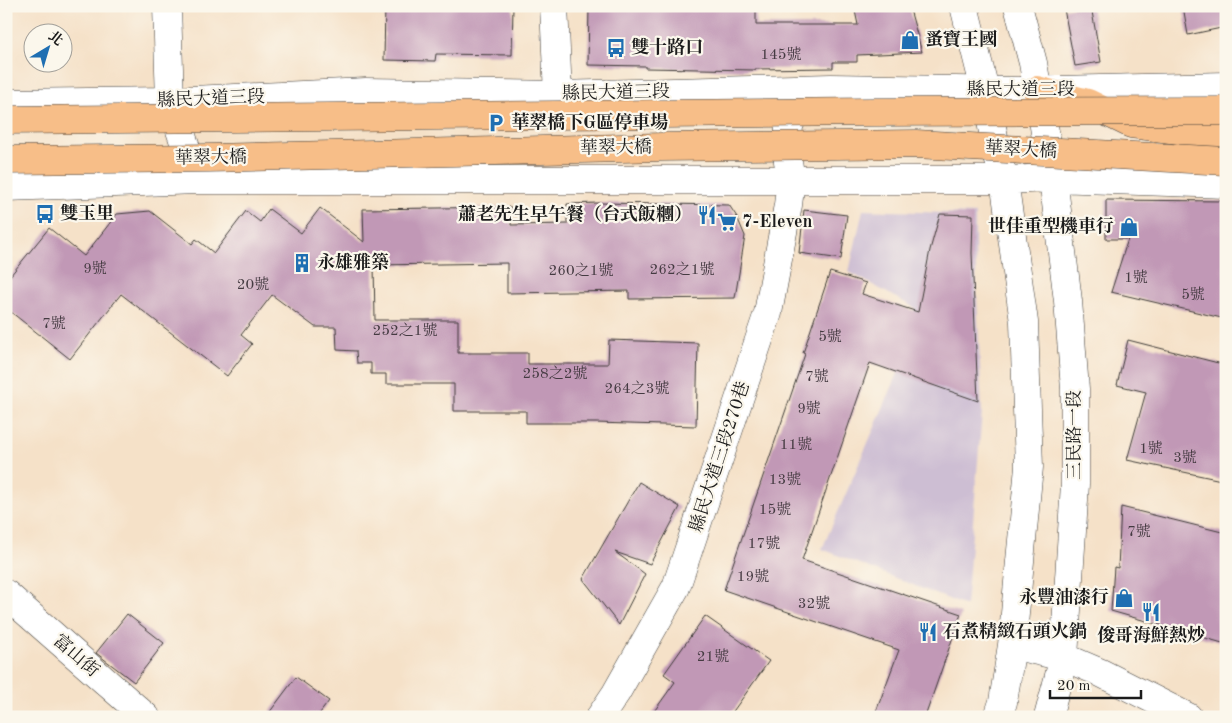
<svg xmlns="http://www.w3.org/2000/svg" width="1232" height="723" font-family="'Old Standard TT','Noto Serif TC',serif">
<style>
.industrial{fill:#cdbed3}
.building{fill:#c198b6}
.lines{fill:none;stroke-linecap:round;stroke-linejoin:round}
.minor-casing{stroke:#3d3a36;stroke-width:29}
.highway-casing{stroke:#3d3a36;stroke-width:29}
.minor{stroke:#fff;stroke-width:28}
.highway{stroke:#f7be88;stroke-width:28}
.highway-bridge-casing{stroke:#3d3a36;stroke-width:29;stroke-linecap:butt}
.highway-bridge{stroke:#f7be88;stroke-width:28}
.labels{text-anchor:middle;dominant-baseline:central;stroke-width:4.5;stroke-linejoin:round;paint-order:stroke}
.number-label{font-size:15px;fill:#453b42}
.poi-label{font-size:18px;font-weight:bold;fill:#1c1c1c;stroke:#fbf7ec;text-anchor:start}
.street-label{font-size:18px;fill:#1c1c1c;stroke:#fbf7ec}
</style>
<rect width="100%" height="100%" fill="#fbf7ec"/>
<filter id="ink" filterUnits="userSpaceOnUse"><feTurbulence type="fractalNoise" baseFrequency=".02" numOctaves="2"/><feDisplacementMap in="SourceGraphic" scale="10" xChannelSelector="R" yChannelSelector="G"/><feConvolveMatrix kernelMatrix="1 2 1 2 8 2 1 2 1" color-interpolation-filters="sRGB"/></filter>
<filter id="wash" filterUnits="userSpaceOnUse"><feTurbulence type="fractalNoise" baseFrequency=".0096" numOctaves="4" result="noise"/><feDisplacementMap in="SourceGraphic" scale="20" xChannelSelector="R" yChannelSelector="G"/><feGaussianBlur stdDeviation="1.12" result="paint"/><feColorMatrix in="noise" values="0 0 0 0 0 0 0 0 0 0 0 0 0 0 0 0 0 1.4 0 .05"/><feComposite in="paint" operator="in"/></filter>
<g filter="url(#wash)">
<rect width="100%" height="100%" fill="#f5e1c8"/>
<path class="industrial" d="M 863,210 L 975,214 L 975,249 L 982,412 L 966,606 L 822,549 L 899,371 L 915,308 L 849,272 Z"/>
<g id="blocks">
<path class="building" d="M 385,6 L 513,6 L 512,55 L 436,54 L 435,61 L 384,60 Z
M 589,6 L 756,6 L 756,25 L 858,25 L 854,6 L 909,6 L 922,52 L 857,55 L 857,62 L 833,62 L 833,68 L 755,69 L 755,70 L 645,68 L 645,66 L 588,65 Z
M 1079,6 L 1091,6 L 1101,62 L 1075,66 L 1064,9 Z
M 1183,6 L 1226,6 L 1226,27 L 1188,35 Z
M 1106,200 L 1226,201 L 1226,319 L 1111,292 L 1128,239 L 1106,239 Z
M 598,203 L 729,205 L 737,217 L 745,236 L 735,298 L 629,299 L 629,291 L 507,293 L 507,263 L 374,265 L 375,320 L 458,320 L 458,353 L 528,353 L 528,364 L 608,364 L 609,340 L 698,343 L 696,426 L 596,423 L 526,423 L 526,411 L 454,411 L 454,384 L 386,384 L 386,374 L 371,374 L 371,363 L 357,363 L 356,351 L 337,350 L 336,327 L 315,327 L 272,295 L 241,335 L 252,344 L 227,376 L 121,294 L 70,359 L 6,308 L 6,281 L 49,228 L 84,256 L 117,214 L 150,211 L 192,244 L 196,239 L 214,253 L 246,211 L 260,222 L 269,209 L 301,233 L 320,208 L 364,242 L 363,209 L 511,207 L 511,225 L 567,224 L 567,204 Z
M 804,210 L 847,215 L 841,259 L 799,253 Z
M 940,214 L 973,215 L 972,253 L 978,401 L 870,363 L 802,560 L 961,614 L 925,717 L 874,717 L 899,650 L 724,590 L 805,354 L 803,353 L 830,272 L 866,283 L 862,294 L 918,312 L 930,250 Z
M 1128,340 L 1226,365 L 1226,481 L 1127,460 L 1146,392 L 1117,385 Z
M 639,482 L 680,507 L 650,564 L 615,552 L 645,574 L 619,625 L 583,579 Z
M 1121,507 L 1226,533 L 1226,644 L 1111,611 L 1114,567 L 1118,568 Z
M 127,614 L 164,643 L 134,682 L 96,653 Z
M 705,616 L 769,661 L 729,717 L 650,717 L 675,682 L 664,674 Z
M 296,677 L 329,701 L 317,717 L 266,717 Z"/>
</g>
</g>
<g filter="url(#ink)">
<use href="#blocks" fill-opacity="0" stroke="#3d3a36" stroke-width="1"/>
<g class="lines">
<g class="minor-casing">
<path id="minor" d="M 167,6 L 170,101 L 197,180
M 554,6 L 558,95
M 964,6 L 985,90 L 997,153 L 1004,180 L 1024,322 L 1029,467 L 1012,645 L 1003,702 L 998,717
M 1018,6 L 1033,63 L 1053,178 L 1068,301 L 1075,389 L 1075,484 L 1064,657 L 1048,717
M 6,103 L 170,101 L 366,92 L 558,95 L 831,88 L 1016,91 L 1226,86
M 6,187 L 197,180 L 1004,180 L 1053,178 L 1226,184
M 6,594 L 146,717
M 1012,645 L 1064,657 L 1099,672 L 1188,717
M 600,717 L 616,693 L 676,587 L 768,313 L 788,205 L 791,180 L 787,155 L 789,126 L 799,103 L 810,98"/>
</g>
<g class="highway-casing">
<path id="highway" d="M 1037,90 L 1088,103 L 1131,124 L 1226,136"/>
</g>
<use href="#minor" class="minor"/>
<use href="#highway" class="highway"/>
<g class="highway-bridge-casing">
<path id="highway-bridge" d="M 6,120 L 872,112 L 1226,111
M 6,160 L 209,158 L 662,147 L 916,144 L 1226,161"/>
</g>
<use href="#highway-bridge" class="highway-bridge"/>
</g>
</g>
<defs>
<g id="shop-bare" transform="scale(1.5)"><path d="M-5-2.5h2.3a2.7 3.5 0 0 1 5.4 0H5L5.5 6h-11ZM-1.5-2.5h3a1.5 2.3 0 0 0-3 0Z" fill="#1f6fb2" stroke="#fbf7ec" stroke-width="2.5" paint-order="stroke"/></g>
<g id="bus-bare" transform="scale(1.5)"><path d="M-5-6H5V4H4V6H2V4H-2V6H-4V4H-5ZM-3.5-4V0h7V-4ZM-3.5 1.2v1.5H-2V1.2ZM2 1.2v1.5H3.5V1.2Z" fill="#1f6fb2" stroke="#fbf7ec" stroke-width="2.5" paint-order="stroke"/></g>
<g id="parking-bare" transform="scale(1.5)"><path d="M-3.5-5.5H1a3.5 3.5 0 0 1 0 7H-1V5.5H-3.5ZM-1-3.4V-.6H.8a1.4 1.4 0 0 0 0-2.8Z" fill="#1f6fb2" stroke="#fbf7ec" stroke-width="2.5" paint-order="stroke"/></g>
<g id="restaurant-bare" transform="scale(1.5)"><path d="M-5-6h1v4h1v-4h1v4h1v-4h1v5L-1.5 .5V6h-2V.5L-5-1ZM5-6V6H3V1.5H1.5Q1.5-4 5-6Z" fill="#1f6fb2" stroke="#fbf7ec" stroke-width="2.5" paint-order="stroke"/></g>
<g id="supermarket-bare" transform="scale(1.5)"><path d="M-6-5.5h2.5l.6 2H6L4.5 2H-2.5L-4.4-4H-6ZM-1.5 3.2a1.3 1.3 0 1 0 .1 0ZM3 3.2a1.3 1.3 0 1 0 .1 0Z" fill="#1f6fb2" stroke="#fbf7ec" stroke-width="2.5" paint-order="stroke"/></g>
<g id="building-bare" transform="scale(1.5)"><path d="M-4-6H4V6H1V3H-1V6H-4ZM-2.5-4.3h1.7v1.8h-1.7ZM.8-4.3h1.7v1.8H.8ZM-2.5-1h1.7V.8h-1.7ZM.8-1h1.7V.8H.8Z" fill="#1f6fb2" stroke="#fbf7ec" stroke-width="2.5" paint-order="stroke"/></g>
</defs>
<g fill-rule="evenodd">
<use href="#shop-bare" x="910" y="40"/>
<use href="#bus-bare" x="616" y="48"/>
<use href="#parking-bare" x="496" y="123"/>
<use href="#bus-bare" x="45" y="214"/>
<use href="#restaurant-bare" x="707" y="215"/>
<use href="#supermarket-bare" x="727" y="222"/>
<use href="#shop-bare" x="1129" y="227"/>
<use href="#building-bare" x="302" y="263"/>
<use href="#shop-bare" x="1124" y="598"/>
<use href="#restaurant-bare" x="1151" y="612"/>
<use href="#restaurant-bare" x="928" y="632"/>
</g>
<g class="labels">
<g class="number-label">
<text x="781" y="55">145號</text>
<text x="95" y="269">9號</text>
<text x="682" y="270">262之1號</text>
<text x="581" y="271">260之1號</text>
<text x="1136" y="278">1號</text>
<text x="253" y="285">20號</text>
<text x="1193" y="295">5號</text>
<text x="54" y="324">7號</text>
<text x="405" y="331">252之1號</text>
<text x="830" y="337">5號</text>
<text x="555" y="374">258之2號</text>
<text x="817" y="377">7號</text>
<text x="637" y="389">264之3號</text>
<text x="809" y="409">9號</text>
<text x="796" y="445">11號</text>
<text x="1151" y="449">1號</text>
<text x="1185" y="458">3號</text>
<text x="785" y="480">13號</text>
<text x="775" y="510">15號</text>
<text x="1139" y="532">7號</text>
<text x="764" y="544">17號</text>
<text x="753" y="577">19號</text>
<text x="814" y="604">32號</text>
<text x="713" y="657">21號</text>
</g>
<g class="poi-label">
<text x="925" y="40">蚤寶王國</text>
<text x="631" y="48">雙十路口</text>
<text x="511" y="123">華翠橋下G區停車場</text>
<text x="60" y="214">雙玉里</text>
<text x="692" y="215" text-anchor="end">蕭老先生早午餐（台式飯糰）</text>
<text x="742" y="222">7-Eleven</text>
<text x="1114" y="227" text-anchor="end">世佳重型機車行</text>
<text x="317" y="263">永雄雅築</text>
<text x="1109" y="598" text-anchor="end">永豐油漆行</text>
<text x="943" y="632">石煮精緻石頭火鍋</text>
<text x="1151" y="636" text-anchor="middle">俊哥海鮮熱炒</text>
</g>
<g class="street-label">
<text x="1021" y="90">縣民大道三段</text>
<text transform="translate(616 93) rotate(-1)">縣民大道三段</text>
<text transform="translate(211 99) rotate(-2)">縣民大道三段</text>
<text transform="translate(616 148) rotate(-1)">華翠大橋</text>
<text transform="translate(1021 150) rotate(3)">華翠大橋</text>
<text transform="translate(211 158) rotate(-1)">華翠大橋</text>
<text transform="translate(1075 435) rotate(-90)">三民路一段</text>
<text transform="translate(720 457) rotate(-72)">縣民大道三段270巷</text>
<text transform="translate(76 656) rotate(41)">富山街</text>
</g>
</g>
<rect width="1232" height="723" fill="none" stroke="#fbf7ec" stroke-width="25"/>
<g transform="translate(48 48) rotate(38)"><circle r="24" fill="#fbf7ec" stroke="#a29f99"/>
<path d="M0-4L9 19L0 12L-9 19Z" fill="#1f6fb2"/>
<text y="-8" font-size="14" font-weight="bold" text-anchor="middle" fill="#1c1c1c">北</text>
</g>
<path d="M1050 690v8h91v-8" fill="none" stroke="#1c1c1c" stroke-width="2.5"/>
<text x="1057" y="690" font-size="15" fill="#1c1c1c" stroke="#fbf7ec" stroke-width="4" paint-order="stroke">20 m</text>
</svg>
